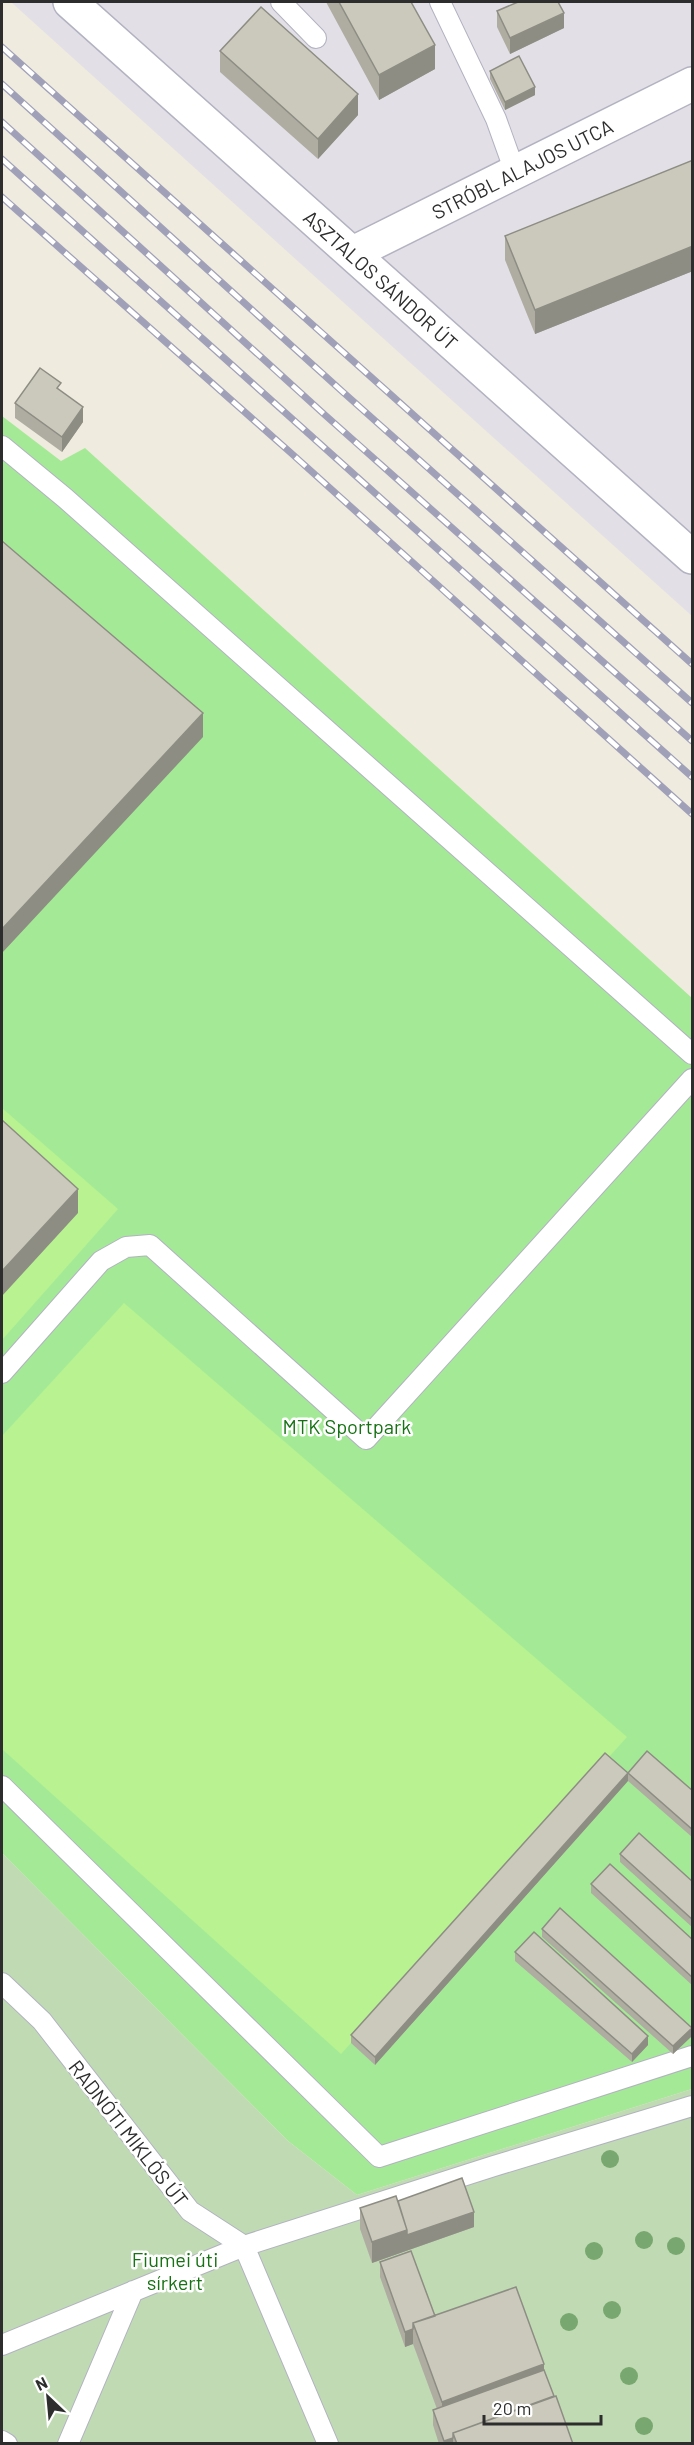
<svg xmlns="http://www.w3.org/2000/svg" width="694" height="2445" font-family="Barlow,sans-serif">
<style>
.industrial{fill:#e3dfe7}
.green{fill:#a4ea96}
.cemetery{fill:#c0dbb3}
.pitch{fill:#b8f291}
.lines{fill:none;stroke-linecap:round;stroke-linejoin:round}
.lane-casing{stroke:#b2b2c1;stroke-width:22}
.street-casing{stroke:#b2b2c1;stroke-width:36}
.lane{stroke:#fff;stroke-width:20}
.street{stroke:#fff;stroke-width:33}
.rail-casing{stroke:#a0a0b8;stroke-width:7}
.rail{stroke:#fff;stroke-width:4.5;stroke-dasharray:14;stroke-linecap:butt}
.tree{fill:#78a86f}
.wall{fill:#afada2}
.shaded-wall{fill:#8e8d84}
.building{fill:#cbc9bc;stroke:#8e8d84;stroke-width:1.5}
.labels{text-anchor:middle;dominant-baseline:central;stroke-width:5;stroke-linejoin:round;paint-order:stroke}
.street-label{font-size:20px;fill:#2d2d2d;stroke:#fff}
.park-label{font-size:20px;fill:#177214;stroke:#fff}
</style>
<rect width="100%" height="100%" fill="#efebde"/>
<path class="industrial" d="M 11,2 L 692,2 L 692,616 L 415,367 Z"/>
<path class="green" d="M 2,416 L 61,461 L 85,448 L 692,998 L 692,2089 L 357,2195 L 288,2141 L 2,1853 Z"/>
<path class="cemetery" d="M 2,1853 L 288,2141 L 357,2195 L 692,2089 L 692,2443 L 2,2443 Z"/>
<path class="pitch" d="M 2,1108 L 118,1209 L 2,1340 Z
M 124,1303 L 627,1737 L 341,2054 L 2,1749 L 2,1436 Z"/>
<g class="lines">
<g class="lane-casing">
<path id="lane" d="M 281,2 L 316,38
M 440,2 L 496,119 L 515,172
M 2,446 L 65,498 L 692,1054
M 2,1373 L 101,1261 L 126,1247 L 150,1245 L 366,1439 L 692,1079
M 2,1786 L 379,2157 L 692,2056
M 2,1983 L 42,2021 L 190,2211 L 244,2246 L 328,2444
M 2,2345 L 244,2246 L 494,2166 L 692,2106
M 2,2441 L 7,2444
M 68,2444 L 133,2291"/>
</g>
<g class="street-casing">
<g id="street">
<path id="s1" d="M 70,2 L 692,557"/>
<path id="s2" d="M 353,253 L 692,84"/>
</g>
</g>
<use href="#lane" class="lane"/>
<use href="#street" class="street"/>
<g class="rail-casing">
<path id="rail" d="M 2,47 L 692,664
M 2,84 L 344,393 L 692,703
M 2,122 L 325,415 L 692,741
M 2,159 L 692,777
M 2,197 L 291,453 L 692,814"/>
</g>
<use href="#rail" class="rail"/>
</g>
<g class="tree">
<circle cx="610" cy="2159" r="9"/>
<circle cx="644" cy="2240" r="9"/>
<circle cx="676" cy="2246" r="9"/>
<circle cx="594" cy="2251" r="9"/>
<circle cx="612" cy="2310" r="9"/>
<circle cx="569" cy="2322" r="9"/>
<circle cx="629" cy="2376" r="9"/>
<circle cx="644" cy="2426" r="9"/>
</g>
<path class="wall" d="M 326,2 L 411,2 L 435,69 L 379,100 Z
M 497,11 L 564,28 L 510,54 L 497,27 Z
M 220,51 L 358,115 L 318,159 L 220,72 Z
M 490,71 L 535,95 L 505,110 L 490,79 Z
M 693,160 L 693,271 L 535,334 L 505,260 L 505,236 Z
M 61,391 L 83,422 L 62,452 L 15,418 L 15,403 Z
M 628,1773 L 693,1791 L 693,1838 L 628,1781 Z
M 628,1781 L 375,2065 L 351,2043 L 351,2035 Z
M 620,1854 L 693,1882 L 693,1928 L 620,1862 Z
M 591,1884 L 693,1940 L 693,1986 L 591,1893 Z
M 542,1929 L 692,2036 L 673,2054 L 542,1937 Z
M 515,1952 L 648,2045 L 632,2062 L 515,1961 Z
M 398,2201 L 474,2227 L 372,2263 L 360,2229 L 360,2208 Z
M 380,2262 L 435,2316 L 544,2370 L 573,2444 L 439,2444 L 433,2425 L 433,2410 L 437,2409 L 413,2344 L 405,2347 L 380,2277 Z"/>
<path class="shaded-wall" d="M 564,13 L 564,28 L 510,54 L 510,38 Z
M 435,45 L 435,69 L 379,100 L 379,75 Z
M 535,87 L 535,95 L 505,110 L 505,102 Z
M 358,94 L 358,115 L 318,159 L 318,139 Z
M 693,246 L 693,271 L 535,334 L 535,310 Z
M 83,407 L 83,422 L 62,452 L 62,437 Z
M 203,713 L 203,737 L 2,953 L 2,929 Z
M 78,1189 L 78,1213 L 2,1296 L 2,1271 Z
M 628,1773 L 628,1781 L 375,2065 L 375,2057 Z
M 692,2028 L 692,2036 L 673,2054 L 673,2046 Z
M 648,2036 L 648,2045 L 632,2062 L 632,2054 Z
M 474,2212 L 474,2227 L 372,2263 L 372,2242 L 407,2230 Z
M 413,2329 L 413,2344 L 405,2347 L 405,2332 Z
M 544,2364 L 544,2385 L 442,2422 L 442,2402 Z
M 453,2438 L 453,2444 L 444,2444 L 444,2441 Z"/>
<path class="building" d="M 339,2 L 411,2 L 435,45 L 379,75 Z
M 518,2 L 558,2 L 564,13 L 510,38 L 497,11 Z
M 261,7 L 358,94 L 318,139 L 220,51 Z
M 519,56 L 535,87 L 505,102 L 490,71 Z
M 693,160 L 693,246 L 535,310 L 505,236 Z
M 40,368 L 61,383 L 57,388 L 83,407 L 62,437 L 15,403 Z
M 2,541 L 203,713 L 2,929 Z
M 2,1120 L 78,1189 L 2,1271 Z
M 647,1751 L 693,1791 L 693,1830 L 628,1773 Z
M 605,1753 L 628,1773 L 375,2057 L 351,2035 Z
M 639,1833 L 693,1882 L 693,1920 L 620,1854 Z
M 610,1864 L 693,1940 L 693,1978 L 591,1884 Z
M 560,1908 L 692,2028 L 673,2046 L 542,1929 Z
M 534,1932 L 648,2036 L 632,2054 L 515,1952 Z
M 462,2178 L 474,2212 L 407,2235 L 407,2230 L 398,2201 Z
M 396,2196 L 407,2230 L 372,2242 L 360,2208 Z
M 411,2251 L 435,2316 L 413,2323 L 413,2329 L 405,2332 L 380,2262 Z
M 516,2287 L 544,2364 L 442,2402 L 413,2323 Z
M 544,2370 L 554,2396 L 453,2433 L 453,2438 L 444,2441 L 433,2410 Z
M 556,2396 L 573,2444 L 457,2444 L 453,2433 Z"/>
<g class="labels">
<g class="street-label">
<text stroke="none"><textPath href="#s2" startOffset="189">STRÓBL ALAJOS UTCA</textPath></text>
<text stroke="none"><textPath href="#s1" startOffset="417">ASZTALOS SÁNDOR ÚT</textPath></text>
<text transform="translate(129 2133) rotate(52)">RADNÓTI MIKLÓS ÚT</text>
</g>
<g class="park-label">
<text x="347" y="1426">MTK Sportpark</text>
<text x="175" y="2259">Fiumei úti<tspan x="175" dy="23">sírkert</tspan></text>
</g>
</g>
<rect width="694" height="2445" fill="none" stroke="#2d2d2d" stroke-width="6"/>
<g transform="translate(48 2397) rotate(334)" stroke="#ffffff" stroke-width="4.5" paint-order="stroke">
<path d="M0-4.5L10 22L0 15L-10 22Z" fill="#2d2d2d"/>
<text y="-9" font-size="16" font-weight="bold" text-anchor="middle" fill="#2d2d2d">N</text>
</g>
<path d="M484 2415v9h117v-9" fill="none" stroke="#2d2d2d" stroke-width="3"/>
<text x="493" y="2415" font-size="18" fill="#2d2d2d" stroke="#ffffff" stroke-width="4.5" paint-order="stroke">20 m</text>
</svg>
